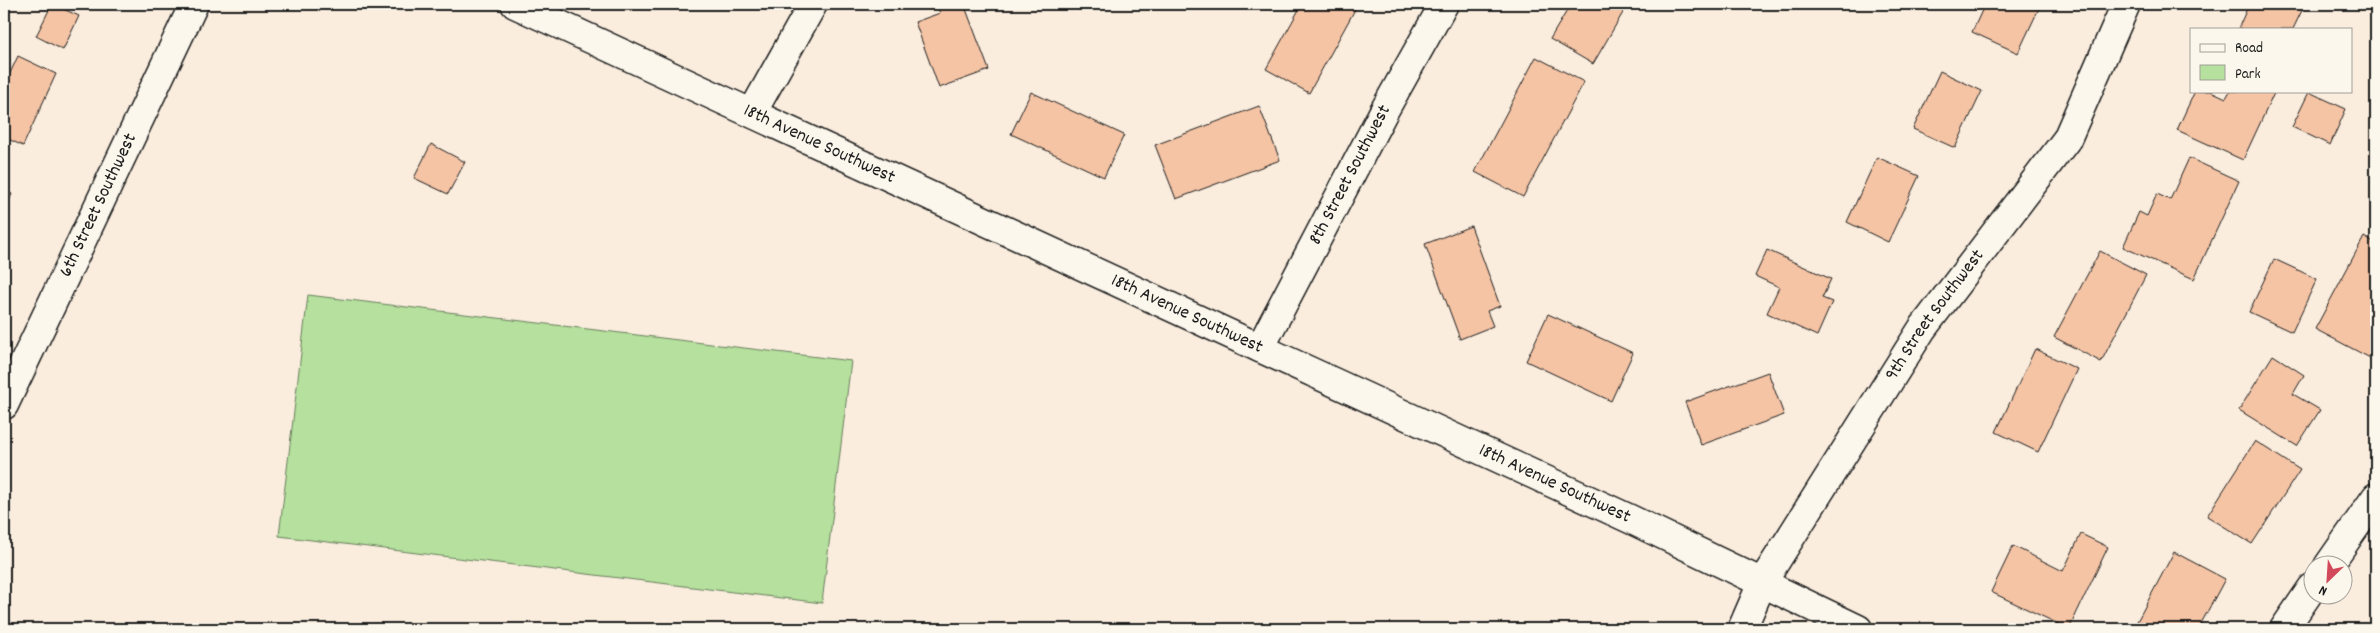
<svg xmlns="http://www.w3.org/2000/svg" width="2380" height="633" font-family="Dekko,sans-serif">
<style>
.green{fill:#b5e09d;stroke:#687e5c}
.building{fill:#f5c4a5;stroke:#1c1c1c}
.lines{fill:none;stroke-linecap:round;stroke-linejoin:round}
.minor-casing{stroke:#1c1c1c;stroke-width:31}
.minor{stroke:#fbf7ec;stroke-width:28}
.labels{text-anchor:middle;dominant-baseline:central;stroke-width:4;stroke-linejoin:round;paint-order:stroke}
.street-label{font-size:19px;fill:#1c1c1c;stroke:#fbf7ec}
</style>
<rect width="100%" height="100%" fill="#faedde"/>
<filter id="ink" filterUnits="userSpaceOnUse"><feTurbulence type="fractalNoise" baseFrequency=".02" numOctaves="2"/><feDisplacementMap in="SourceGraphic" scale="10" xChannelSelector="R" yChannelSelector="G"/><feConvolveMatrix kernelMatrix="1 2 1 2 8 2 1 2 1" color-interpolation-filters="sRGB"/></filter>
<g filter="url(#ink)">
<path class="green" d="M 308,295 L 851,361 L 822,603 L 279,536 Z"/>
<path class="building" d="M 52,4 L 79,16 L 63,50 L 36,36 Z
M 936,4 L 964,4 L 989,70 L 939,88 L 915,22 L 940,13 Z
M 1302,4 L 1358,4 L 1309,93 L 1266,69 Z
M 1571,4 L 1628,4 L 1593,64 L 1550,39 Z
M 1985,4 L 2041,4 L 2018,53 L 1972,32 Z
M 2249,4 L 2305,4 L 2293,29 L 2238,29 Z
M 18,56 L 56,74 L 23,146 L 4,137 L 4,86 Z
M 1536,57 L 1584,82 L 1523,197 L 1475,172 Z
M 1940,71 L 1982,91 L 1955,148 L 1913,129 Z
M 2195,91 L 2211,91 L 2226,98 L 2230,91 L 2275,91 L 2243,160 L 2177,130 Z
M 1031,92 L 1124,135 L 1104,177 L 1011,134 Z
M 2309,92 L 2346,109 L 2330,145 L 2292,127 Z
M 1259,106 L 1280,160 L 1176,199 L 1155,145 Z
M 431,144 L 465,162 L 448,194 L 414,178 Z
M 1877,157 L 1919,176 L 1888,242 L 1847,222 Z
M 2189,158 L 2239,181 L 2194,279 L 2123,247 L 2139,212 L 2147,216 L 2157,194 L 2170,200 Z
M 4,160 L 10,163 L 4,176 Z
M 4,190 L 12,194 L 4,212 Z
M 1471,226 L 1500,306 L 1487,311 L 1493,326 L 1460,339 L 1425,244 Z
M 2364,237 L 2376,244 L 2376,356 L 2374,360 L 2315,329 Z
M 1767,250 L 1831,279 L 1822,298 L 1832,302 L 1817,336 L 1767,313 L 1779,287 L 1755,276 Z
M 2100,251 L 2146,275 L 2101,362 L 2054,337 Z
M 2274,259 L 2317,279 L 2292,332 L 2249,312 Z
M 1548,314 L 1633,353 L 1611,401 L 1526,361 Z
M 2035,349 L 2077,369 L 2038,452 L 1996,432 Z
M 2273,355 L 2304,375 L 2293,394 L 2320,410 L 2297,446 L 2239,410 Z
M 1768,372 L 1784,415 L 1701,445 L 1685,402 Z
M 2255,441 L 2300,470 L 2252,544 L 2207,516 Z
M 2081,534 L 2108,547 L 2069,629 L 1991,592 L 2013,546 L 2063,571 Z
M 2174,552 L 2225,579 L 2198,629 L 2133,629 Z"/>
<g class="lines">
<g class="minor-casing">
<g id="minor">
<path id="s1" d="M 515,4 L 1630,519 L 1858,629"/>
<path d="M 752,113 L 813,4"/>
<path id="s2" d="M 1260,348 L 1384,111 L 1444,4"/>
<path id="s3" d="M 4,405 L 194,4"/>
<path d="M 2328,566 L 2376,497"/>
<path id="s4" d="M 1742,629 L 1762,583 L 1922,329 L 2067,139 L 2126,4"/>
<path d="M 2284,629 L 2312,588"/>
</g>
</g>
<use href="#minor" class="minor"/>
</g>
</g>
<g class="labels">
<g class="street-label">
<text stroke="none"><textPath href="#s1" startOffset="335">18th Avenue Southwest</textPath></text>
<text stroke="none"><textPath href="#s2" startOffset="195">8th Street Southwest</textPath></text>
<text stroke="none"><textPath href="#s3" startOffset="221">6th Street Southwest</textPath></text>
<text stroke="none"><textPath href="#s1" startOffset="740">18th Avenue Southwest</textPath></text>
<text stroke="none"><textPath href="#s4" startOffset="369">9th Street Southwest</textPath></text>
<text stroke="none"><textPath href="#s1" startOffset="1145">18th Avenue Southwest</textPath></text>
</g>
</g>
<rect width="2380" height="633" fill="none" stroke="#fbf7ec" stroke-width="20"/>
<rect x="10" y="10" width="2360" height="613" fill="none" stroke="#1c1c1c" stroke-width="2" filter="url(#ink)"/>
<rect x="2190" y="28" width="162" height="65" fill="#fbf7ec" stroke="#a29f99"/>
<rect x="2200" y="44" width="25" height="8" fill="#fbf7ec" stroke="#a29f99"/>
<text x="2235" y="52" font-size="15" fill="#1c1c1c">Road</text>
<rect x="2200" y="65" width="25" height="15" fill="#b5e09d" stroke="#a29f99"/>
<text x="2235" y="78" font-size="15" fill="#1c1c1c">Park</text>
<g transform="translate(2328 580) rotate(205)"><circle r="24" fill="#fbf7ec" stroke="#a29f99"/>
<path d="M0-4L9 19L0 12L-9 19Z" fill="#d1495b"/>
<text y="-8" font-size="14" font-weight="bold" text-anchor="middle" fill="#1c1c1c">N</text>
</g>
</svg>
